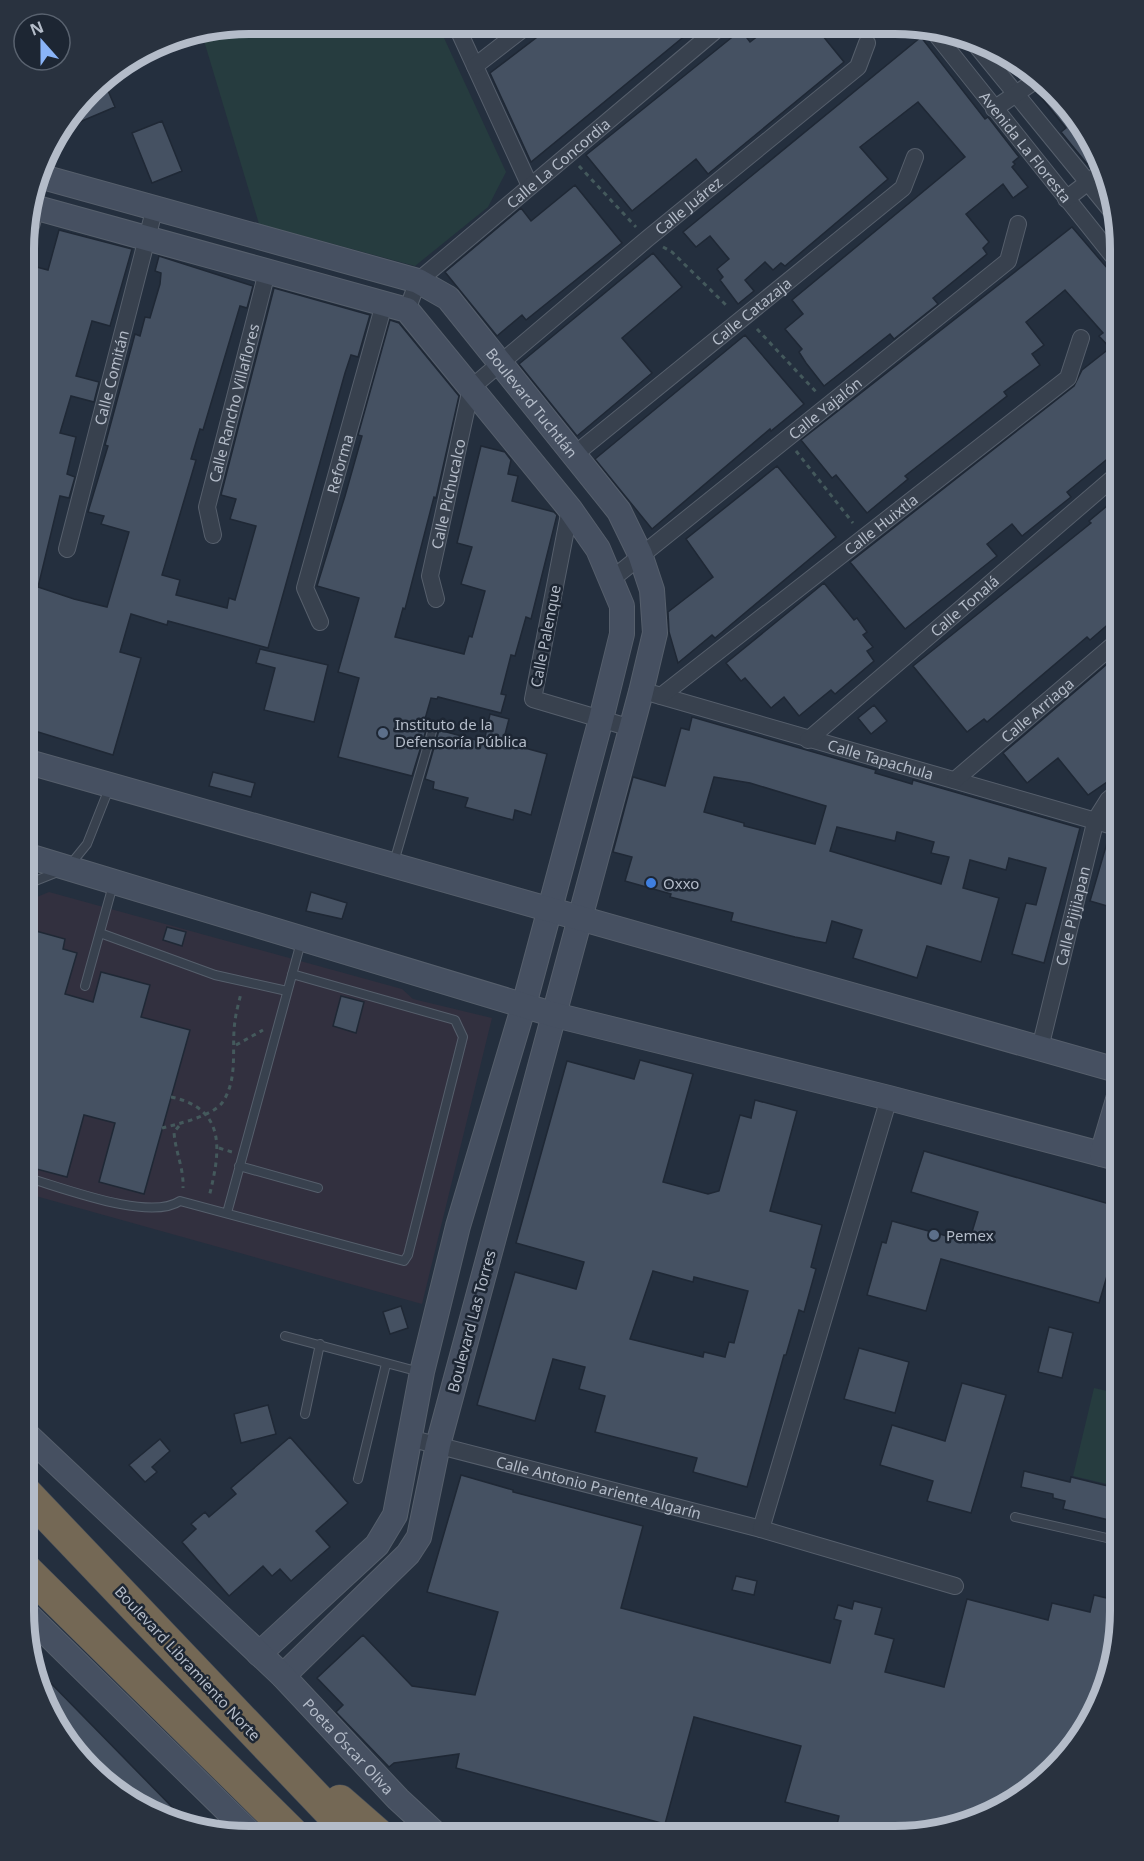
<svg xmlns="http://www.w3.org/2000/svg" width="1144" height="1861" font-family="'Noto Sans',sans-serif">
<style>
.medical{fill:#32303f}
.green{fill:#263c3f}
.building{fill:#455162;stroke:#1f2835;stroke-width:1.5;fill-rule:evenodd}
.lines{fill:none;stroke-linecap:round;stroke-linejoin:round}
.lane-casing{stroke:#565f6c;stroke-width:10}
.street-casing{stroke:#565f6c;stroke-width:18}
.secondary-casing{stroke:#565f6c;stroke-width:26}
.highway-casing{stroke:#434c59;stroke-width:33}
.path{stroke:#44595c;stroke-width:3;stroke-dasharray:4.5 4.5;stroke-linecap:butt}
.lane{stroke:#38414e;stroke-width:8}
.street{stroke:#38414e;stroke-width:16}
.secondary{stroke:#465061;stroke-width:24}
.highway{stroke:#746855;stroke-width:32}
.service-dot{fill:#5c6f8a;stroke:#1d2633;stroke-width:2}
.shop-dot{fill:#3f7fe0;stroke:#1d2633;stroke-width:2}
.labels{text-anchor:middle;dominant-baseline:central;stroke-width:5;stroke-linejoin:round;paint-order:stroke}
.street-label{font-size:15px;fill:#b4bcc9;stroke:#1d2633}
.poi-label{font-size:15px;fill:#b4bcc9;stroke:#1d2633;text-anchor:start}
.rim{fill:none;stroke:#b4bcc9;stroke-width:8}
</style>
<rect width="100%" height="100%" fill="#242f3e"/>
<path class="medical" d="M 49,892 L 402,989 L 413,999 L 492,1018 L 422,1304 L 25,1193 L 25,902 Z"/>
<path class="green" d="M 250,24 L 438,25 L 506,172 L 488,207 L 415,266 L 259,224 L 202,34 Z
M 1094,1388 L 1120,1394 L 1120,1487 L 1073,1476 Z"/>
<path class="building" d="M 553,25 L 698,25 L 531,162 L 490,73 Z
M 771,26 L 818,26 L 818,30 L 844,62 L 708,174 L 696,159 L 632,211 L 586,155 L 741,30 L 750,42 Z
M 921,37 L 985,119 L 988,117 L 1019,157 L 1013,162 L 1015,164 L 1012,167 L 1028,187 L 1013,198 L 1003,184 L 966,214 L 989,242 L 983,248 L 987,254 L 933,298 L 938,304 L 894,339 L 890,334 L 824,386 L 806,363 L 799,352 L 802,349 L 785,329 L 803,314 L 792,300 L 965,157 L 918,102 L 860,147 L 888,179 L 785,266 L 781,263 L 773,270 L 765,262 L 745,280 L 754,291 L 738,304 L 720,280 L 723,277 L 717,269 L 729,259 L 710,236 L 696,247 L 683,232 Z
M 103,79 L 115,107 L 63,129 L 101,80 Z
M 1046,85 L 1074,112 L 1098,155 L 1087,164 L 1061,132 L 1066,128 L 1037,92 Z
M 162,121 L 182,171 L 152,183 L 132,133 Z
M 575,185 L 622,243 L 526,320 L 522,315 L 497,336 L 445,272 L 521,208 L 531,221 Z
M 1072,227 L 1120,283 L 1120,462 L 1116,462 L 1111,456 L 1067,492 L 1071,497 L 1022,536 L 1012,524 L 987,544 L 997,556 L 905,629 L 850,562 L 1074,386 L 1082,370 L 1110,348 L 1099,336 L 1103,333 L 1065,290 L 1053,300 L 1026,322 L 1044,345 L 1032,354 L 1040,365 L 1004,392 L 1007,396 L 905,476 L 908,479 L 867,513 L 836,475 L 832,478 L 801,440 Z
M 59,230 L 132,249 L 110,326 L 92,321 L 76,376 L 99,382 L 94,402 L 71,396 L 60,433 L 76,437 L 67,474 L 75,477 L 69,498 L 60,496 L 38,587 L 74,599 L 107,607 L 129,532 L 101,524 L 104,516 L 88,512 L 108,446 L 105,445 L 135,334 L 140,336 L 145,317 L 150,318 L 160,284 L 161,273 L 155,271 L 159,256 L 253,286 L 247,308 L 240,306 L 203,430 L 200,429 L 191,459 L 196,460 L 162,575 L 180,580 L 176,595 L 227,608 L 229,598 L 235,600 L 256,526 L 230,519 L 236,499 L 221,495 L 274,288 L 370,315 L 358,357 L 351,355 L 345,373 L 268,648 L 168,621 L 167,625 L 131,614 L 120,652 L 141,658 L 113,755 L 25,728 L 26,277 L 29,265 L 48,270 Z
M 653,253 L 682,287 L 622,338 L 652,373 L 577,436 L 519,364 Z
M 390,320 L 399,323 L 459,396 L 436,498 L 434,497 L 405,609 L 403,608 L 395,637 L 464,654 L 469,636 L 472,637 L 485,591 L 461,584 L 472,547 L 457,543 L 481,446 L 505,452 L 511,460 L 508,474 L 518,476 L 512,501 L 554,512 L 557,515 L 531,619 L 526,617 L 515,656 L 511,655 L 501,694 L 506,695 L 501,713 L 438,697 L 437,699 L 431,698 L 423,726 L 427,727 L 412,776 L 338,757 L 359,678 L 338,672 L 359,598 L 317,586 L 345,496 L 362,436 L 358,435 Z
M 745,335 L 804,404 L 771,431 L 770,429 L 652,529 L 595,459 Z
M 777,466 L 836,537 L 715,638 L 712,635 L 678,663 L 669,632 L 668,612 L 713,577 L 686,539 Z
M 1120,495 L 1120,614 L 1090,640 L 1087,637 L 987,722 L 984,719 L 967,732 L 913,666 L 1091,523 L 1089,521 Z
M 824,583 L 854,620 L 857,618 L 867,632 L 863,635 L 873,647 L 867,651 L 874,661 L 835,694 L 831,690 L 799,716 L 784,697 L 771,708 L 745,678 L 741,681 L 726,663 Z
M 260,649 L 328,665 L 314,722 L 264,710 L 275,668 L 256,663 Z
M 1120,653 L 1120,773 L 1088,795 L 1058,758 L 1027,783 L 1003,753 Z
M 874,705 L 887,721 L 871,734 L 858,718 Z
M 490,714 L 509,719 L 503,742 L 547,754 L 531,815 L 515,810 L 513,820 L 465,807 L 468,798 L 433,789 L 434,782 L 425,779 L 439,730 L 484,742 Z
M 692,717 L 876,770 L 875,773 L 912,784 L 913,780 L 1080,828 L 1044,963 L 1012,954 L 1026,903 L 1036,905 L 1046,868 L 1009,858 L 1006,870 L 970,860 L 963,888 L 999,898 L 981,962 L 927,946 L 917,978 L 853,958 L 862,930 L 832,921 L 826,943 L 795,937 L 731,921 L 733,913 L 670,897 L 671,894 L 625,881 L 632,857 L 613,852 L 633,777 L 665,786 L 681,728 L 689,730 ZM 714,777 L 750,783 L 826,806 L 815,844 L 744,826 L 744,823 L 704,812 ZM 837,827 L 895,841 L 897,832 L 934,842 L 931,853 L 949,857 L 941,884 L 830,851 Z
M 213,772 L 255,783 L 251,797 L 209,786 Z
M 1109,836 L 1120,838 L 1120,900 L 1116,899 L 1114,908 L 1090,901 Z
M 311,892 L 347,903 L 342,919 L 306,911 Z
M 167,927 L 186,932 L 182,946 L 163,940 Z
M 25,928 L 65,939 L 63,949 L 77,953 L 65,994 L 93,1002 L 101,972 L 150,985 L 141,1017 L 190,1030 L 144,1194 L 99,1182 L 115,1123 L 84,1115 L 67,1177 L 25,1166 Z
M 341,996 L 364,1002 L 356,1033 L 333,1026 Z
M 640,1060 L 693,1074 L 663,1182 L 708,1194 L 719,1191 L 740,1115 L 751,1118 L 755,1100 L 797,1111 L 770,1211 L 822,1225 L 811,1267 L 816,1269 L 804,1312 L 799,1310 L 786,1355 L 784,1355 L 747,1487 L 693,1472 L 697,1458 L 595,1432 L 605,1396 L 579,1389 L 585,1367 L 553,1359 L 535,1421 L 477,1405 L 515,1272 L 576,1289 L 584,1262 L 516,1243 L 567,1061 L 634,1079 ZM 653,1271 L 693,1282 L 694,1277 L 748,1291 L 734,1343 L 729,1342 L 725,1357 L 704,1352 L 703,1357 L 630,1339 Z
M 924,1151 L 1120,1207 L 1120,1232 L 1099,1303 L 941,1259 L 926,1311 L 867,1295 L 882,1242 L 886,1243 L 892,1221 L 969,1242 L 978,1212 L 911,1192 Z
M 401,1306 L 408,1328 L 390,1334 L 383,1312 Z
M 1049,1327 L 1073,1333 L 1062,1378 L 1038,1372 Z
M 859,1348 L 909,1362 L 895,1413 L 844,1399 Z
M 962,1383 L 1006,1395 L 971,1513 L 927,1501 L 933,1481 L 880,1465 L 892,1425 L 945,1441 Z
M 268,1405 L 276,1434 L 241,1443 L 234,1414 Z
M 290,1437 L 348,1503 L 316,1531 L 330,1547 L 291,1581 L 280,1569 L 272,1576 L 263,1566 L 229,1596 L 182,1542 L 196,1529 L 191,1524 L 205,1512 L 209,1517 L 236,1494 L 231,1488 Z
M 160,1439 L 170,1451 L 152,1467 L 157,1472 L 145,1482 L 129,1465 Z
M 1024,1471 L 1070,1482 L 1071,1477 L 1120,1489 L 1113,1521 L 1063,1509 L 1065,1501 L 1053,1498 L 1053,1494 L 1021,1487 Z
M 461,1475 L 513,1490 L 513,1492 L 643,1526 L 621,1608 L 830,1663 L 841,1621 L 834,1619 L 838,1605 L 852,1609 L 854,1601 L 882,1608 L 875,1634 L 894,1639 L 885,1672 L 944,1687 L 967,1599 L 1048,1620 L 1052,1603 L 1090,1612 L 1094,1595 L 1119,1601 L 1119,1627 L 1108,1684 L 1074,1749 L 1032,1790 L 980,1820 L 895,1837 L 834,1837 L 839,1816 L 785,1802 L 801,1746 L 694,1717 L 665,1824 L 456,1768 L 459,1754 L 394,1763 L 389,1767 L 336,1712 L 343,1705 L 317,1678 L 363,1635 L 412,1686 L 475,1695 L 498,1612 L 427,1592 Z
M 736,1576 L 757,1581 L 754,1595 L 732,1590 Z
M 35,1667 L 173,1808 L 162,1819 L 112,1790 L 70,1749 L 41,1697 Z"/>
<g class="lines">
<g class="lane-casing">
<path id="lane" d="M 394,862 L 433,728
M 70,865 L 87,844 L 110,786
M 25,885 L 60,871
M 100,933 L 215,975 L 287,991
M 85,986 L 113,885
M 239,1166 L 318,1188
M 25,1177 C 61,1187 149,1222 180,1201 L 404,1261 L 408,1255 L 463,1037 L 455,1020 L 292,974
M 227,1213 L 301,942
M 285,1336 L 420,1372
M 305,1414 L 320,1344
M 358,1479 L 386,1364
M 1015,1517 L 1120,1541"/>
</g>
<g class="street-casing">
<g id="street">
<path d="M 456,25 L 530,186"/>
<path id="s1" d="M 931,28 L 1120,265"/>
<path d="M 971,39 L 1113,213"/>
<path d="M 475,66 L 528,25"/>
<path d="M 994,109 L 1039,78"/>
<path d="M 1066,199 L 1104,170"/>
<path d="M 26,244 L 36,208"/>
<path id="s2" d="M 407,310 L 418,281 L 722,25"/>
<path id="s3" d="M 574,455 L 903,188 L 915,157"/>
<path d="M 570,509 L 533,699 L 631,728"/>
<path id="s4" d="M 213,535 L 207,507 L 267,272"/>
<path id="s5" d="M 67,549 L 155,207"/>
<path id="s6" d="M 612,579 L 1008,261 L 1018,224"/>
<path id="s7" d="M 436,599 L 430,576 L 471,388 L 647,239 L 858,67 L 867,43"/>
<path id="s8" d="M 320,622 L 305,588 L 384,304"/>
<path id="s9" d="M 654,694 L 1120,828"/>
<path id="s10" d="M 661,696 L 1068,378 L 1081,338"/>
<path id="s11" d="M 808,740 L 1120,472"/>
<path id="s12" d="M 955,780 L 1120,639"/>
<path id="s13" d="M 1040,1048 L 1096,819 L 1108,800 L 1120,790"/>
<path id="s14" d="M 409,1438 L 761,1529 L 955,1586"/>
<path d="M 761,1529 L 889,1098"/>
</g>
</g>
<g class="secondary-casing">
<g id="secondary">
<path id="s15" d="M 39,176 L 418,281 L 448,298 L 619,511 L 640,554 L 652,590 L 655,633 L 641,692 L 438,1445 L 419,1537 L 408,1554 L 283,1676"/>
<path d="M 30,206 L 407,310 L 570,509 L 598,549 L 622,606 L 622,634 L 601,719 L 524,1005 L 458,1226 L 422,1372 L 395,1515 L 377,1545 L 259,1654"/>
<path d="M 25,761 L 1120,1071"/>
<path d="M 25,855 L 555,1015 L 889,1098 L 1120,1159"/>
<path d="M 1102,1154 L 1120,1093"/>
<path id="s16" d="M 24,1432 L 283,1676 L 398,1799 L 438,1836"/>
<path d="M 24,1611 L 252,1835"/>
</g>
</g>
<g class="highway-casing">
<path id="highway" d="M 24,1491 L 352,1835
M 24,1568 L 294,1835
M 340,1801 L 380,1836"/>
</g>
<path class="path" d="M 579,166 L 636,227
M 663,247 L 672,252 L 728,307
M 757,329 L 818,394
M 796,451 L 853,523
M 236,1045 L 263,1030
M 171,1097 C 228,1109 220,1153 209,1197
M 179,1126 L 174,1132 C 175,1151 184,1168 183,1188
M 162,1128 C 178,1124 212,1116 222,1103 C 239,1079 231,1047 235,1021 C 236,1012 239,1002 241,993
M 219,1148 L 232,1152"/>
<use href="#lane" class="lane"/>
<use href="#street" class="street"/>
<use href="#secondary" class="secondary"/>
<use href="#highway" class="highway"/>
</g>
<g class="service-dot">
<circle cx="383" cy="733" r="6"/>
<circle cx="934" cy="1235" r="6"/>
</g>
<circle class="shop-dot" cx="651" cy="883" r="6"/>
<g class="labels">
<g class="street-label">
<text stroke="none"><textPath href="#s1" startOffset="152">Avenida La Floresta</textPath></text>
<text stroke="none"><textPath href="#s2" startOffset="214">Calle La Concordia</textPath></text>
<text stroke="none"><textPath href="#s7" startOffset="500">Calle Juárez</textPath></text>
<text stroke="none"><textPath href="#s3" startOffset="228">Calle Catazaja</textPath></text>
<text stroke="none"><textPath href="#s5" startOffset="177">Calle Comitán</textPath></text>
<text stroke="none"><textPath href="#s4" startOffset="136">Calle Rancho Villaflores</textPath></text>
<text stroke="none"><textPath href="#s15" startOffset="562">Boulevard Tuchtlán</textPath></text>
<text stroke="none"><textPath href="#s6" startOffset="273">Calle Yajalón</textPath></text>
<text stroke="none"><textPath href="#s8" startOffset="166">Reforma</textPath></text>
<text stroke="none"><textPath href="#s7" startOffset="108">Calle Pichucalco</textPath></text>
<text stroke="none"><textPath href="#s10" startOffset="279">Calle Huixtla</textPath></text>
<text stroke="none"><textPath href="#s11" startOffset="206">Calle Tonalá</textPath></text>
<text transform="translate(545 636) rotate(-79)">Calle Palenque</text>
<text stroke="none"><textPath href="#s12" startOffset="108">Calle Arriaga</textPath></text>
<text stroke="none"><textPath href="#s9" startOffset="236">Calle Tapachula</textPath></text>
<text stroke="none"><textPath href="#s13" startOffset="136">Calle Pijijiapan</textPath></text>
<text transform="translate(471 1321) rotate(-75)">Boulevard Las Torres</text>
<text stroke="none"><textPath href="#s14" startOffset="196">Calle Antonio Pariente Algarín</textPath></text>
<text transform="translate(188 1663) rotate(47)">Boulevard Libramiento Norte</text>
<text stroke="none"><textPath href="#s16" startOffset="452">Poeta Óscar Oliva</textPath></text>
</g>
<g class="poi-label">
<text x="395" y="724">Instituto de la<tspan x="395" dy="17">Defensoría Pública</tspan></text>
<text x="663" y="883">Oxxo</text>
<text x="946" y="1235">Pemex</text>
</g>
</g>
<path d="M0 0H1144V1861H0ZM249 34H895A215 215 0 0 1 1110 249V1611A215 215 0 0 1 895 1826H249A215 215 0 0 1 34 1611V249A215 215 0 0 1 249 34Z" fill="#29323f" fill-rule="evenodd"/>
<path class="rim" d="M249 34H895A215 215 0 0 1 1110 249V1611A215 215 0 0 1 895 1826H249A215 215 0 0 1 34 1611V249A215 215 0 0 1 249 34Z"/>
<g transform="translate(42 42) rotate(339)"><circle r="28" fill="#1d2633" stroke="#59626f" stroke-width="1.5"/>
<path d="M0-4.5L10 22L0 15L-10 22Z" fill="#8ab4f8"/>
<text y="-9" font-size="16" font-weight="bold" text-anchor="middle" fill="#b4bcc9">N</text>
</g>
</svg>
